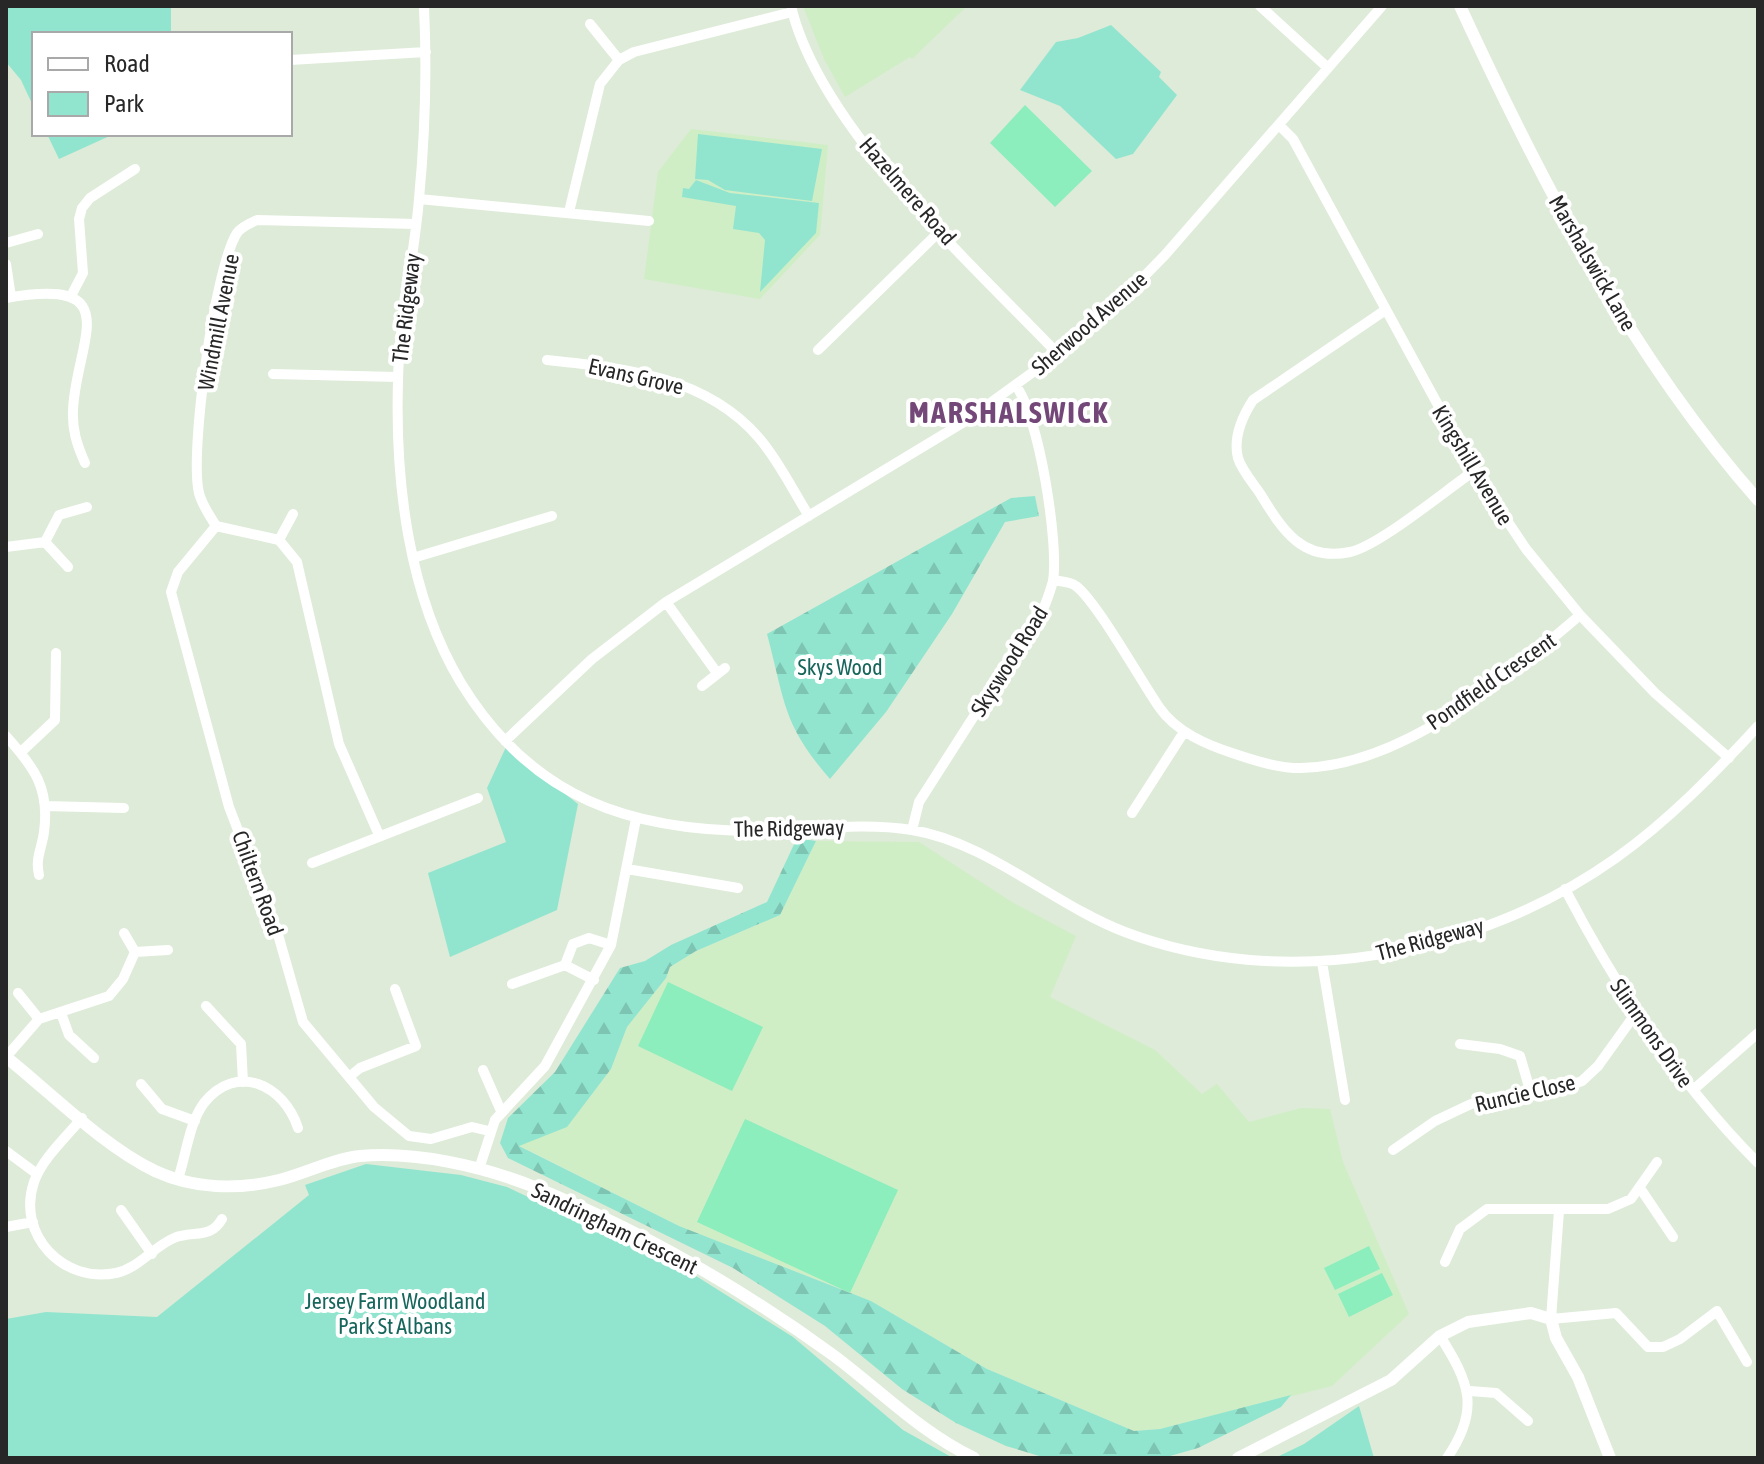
<svg xmlns="http://www.w3.org/2000/svg" width="1764" height="1464" font-family="'Asap Condensed',sans-serif">
<style>
.education{fill:#cfeec6}
.forest{fill:url(#forest-firs)}
.park{fill:#91e5cf}
.pitch{fill:#8cedbd}
.lines{fill:none;stroke-linecap:round;stroke-linejoin:round}
.minor{stroke:#fff;stroke-width:10}
.tertiary{stroke:#fff;stroke-width:12}
.labels{text-anchor:middle;dominant-baseline:central;stroke-width:8;stroke-linejoin:round;paint-order:stroke}
.street-label{font-size:22px;fill:#272727;stroke:#fff}
.park-label{font-size:22px;fill:#16665c;stroke:#fff}
.district-label{font-size:30px;font-weight:bold;letter-spacing:2px;fill:#744779;stroke:#fff}
</style>
<defs>
<pattern id="forest-firs" width="22" height="20" patternUnits="userSpaceOnUse" patternTransform="scale(2)"><rect width="22" height="20" fill="#91e5cf"/><path d="M5 1l3.5 6h-7zM16 11l3.5 6h-7z" fill="#7dc4b2"/></pattern>
</defs>
<rect width="100%" height="100%" fill="#deebd8"/>
<path class="education" d="M 803,6 L 967,6 L 912,59 L 910,57 L 845,97 L 824,59 Z
M 691,129 L 828,145 L 820,235 L 760,299 L 644,279 L 658,172 Z
M 816,841 L 919,842 L 1012,902 L 1076,936 L 1050,997 L 1155,1050 L 1202,1094 L 1217,1084 L 1249,1122 L 1301,1108 L 1330,1109 L 1343,1162 L 1409,1314 L 1332,1386 L 1160,1429 L 1134,1431 L 987,1369 L 871,1301 L 679,1226 L 518,1145 L 567,1126 L 611,1069 L 627,1027 L 666,978 L 670,967 L 696,951 L 780,915 Z"/>
<path class="forest" d="M 1035,496 L 1039,516 L 1005,522 L 952,614 L 886,712 L 830,779 C 782,724 785,701 767,634 L 1011,498 Z
M 797,838 L 816,841 L 780,915 L 696,951 L 670,967 L 666,978 L 627,1027 L 611,1069 L 567,1127 L 519,1146 L 679,1226 L 871,1301 L 987,1369 L 1134,1431 L 1160,1429 L 1291,1395 L 1281,1407 L 1198,1448 L 1170,1456 L 1046,1458 L 1006,1446 L 956,1423 L 902,1389 L 825,1326 L 733,1268 L 508,1158 L 500,1143 L 508,1118 L 555,1072 L 620,968 L 645,961 L 671,945 L 767,902 Z"/>
<path class="park" d="M 6,6 L 171,6 L 171,34 L 34,34 L 34,108 L 21,80 L 6,62 Z
M 1111,25 L 1161,72 L 1159,77 L 1177,95 L 1133,154 L 1116,159 L 1060,106 L 1020,90 L 1056,42 L 1078,38 Z
M 47,134 L 114,134 L 59,159 Z
M 698,134 L 822,149 L 812,201 L 725,190 L 708,180 L 695,179 Z
M 696,180 L 730,193 L 819,203 L 816,233 L 760,292 L 765,240 L 759,233 L 733,229 L 736,206 L 682,197 L 683,188 L 689,189 Z
M 506,747 L 578,804 L 557,910 L 450,957 L 428,873 L 506,842 L 487,788 Z
M 366,1164 L 461,1175 L 507,1187 L 696,1276 L 793,1337 L 903,1430 L 953,1458 L 6,1458 L 6,1319 L 46,1312 L 157,1317 L 309,1195 L 305,1185 Z
M 1359,1406 L 1374,1458 L 1275,1458 L 1304,1444 Z"/>
<path class="pitch" d="M 1025,105 L 1092,171 L 1055,207 L 990,143 Z
M 668,982 L 763,1027 L 732,1091 L 638,1046 Z
M 745,1119 L 898,1190 L 850,1293 L 697,1222 Z
M 1369,1246 L 1380,1269 L 1335,1290 L 1324,1268 Z
M 1382,1273 L 1393,1295 L 1349,1317 L 1338,1294 Z"/>
<g class="lines">
<path class="minor" d="M 424,6 C 427,70 425,136 419,199 C 414,260 399,320 398,381 C 395,481 408,595 461,683 C 532,799 631,832 762,831 C 812,830 862,822 912,830 C 987,842 1054,905 1125,932 C 1285,993 1478,956 1616,858 C 1668,821 1715,773 1758,726
M 791,6 C 819,127 973,265 1058,354
M 1260,6 L 1328,68
M 590,24 L 619,60
M 290,60 L 426,52
M 1280,126 L 1293,139 L 1474,471 L 1526,549 L 1580,615 L 1655,693 L 1729,758
M 419,199 L 649,221
M 569,212 L 600,84 L 619,60 L 634,52 L 792,12
M 6,243 L 38,234
M 6,264 L 11,297
M 71,296 L 83,273 L 79,219 L 82,208 L 90,198 L 135,169
M 6,298 C 129,276 76,341 73,410 C 72,430 77,445 85,463
M 1384,311 L 1253,400 C 1242,417 1233,438 1238,458 C 1242,471 1254,484 1261,495 C 1283,531 1303,562 1350,552 C 1379,546 1446,490 1474,471
M 818,350 L 940,231
M 547,360 C 624,368 706,376 759,438 C 779,461 793,491 809,516
M 273,374 L 397,377
M 216,526 L 178,572 L 171,592 L 229,807 L 277,931 L 303,1022 L 374,1107 L 409,1136 L 431,1139 L 472,1127 L 489,1131
M 279,540 L 293,514
M 45,542 L 68,567
M 6,547 L 45,542 L 59,515 L 87,507
M 413,558 L 552,516
M 1053,580 C 1061,582 1069,581 1076,586 C 1097,602 1141,681 1159,707 C 1176,732 1207,745 1235,754 C 1256,761 1278,768 1301,768 C 1403,766 1506,678 1580,615
M 666,602 L 717,673
M 702,686 L 725,668
M 6,736 C 34,767 50,788 44,832 C 42,848 35,858 39,875
M 505,741 L 592,659 L 666,602 L 964,422 L 1058,354 L 1123,298 L 1165,255 L 1382,6
M 21,752 L 55,720 L 56,653
M 45,806 L 124,808
M 1132,813 L 1184,732
M 912,830 L 919,802 L 1045,605 C 1048,597 1051,589 1053,581 C 1059,543 1039,416 1016,386
M 379,835 L 339,744 L 297,562 L 279,540 L 216,526 C 210,516 202,505 199,493 C 189,453 215,267 237,233 C 241,227 250,223 257,220 L 416,224
M 312,863 L 478,798
M 627,869 L 738,888
M 1565,889 C 1617,989 1678,1083 1758,1163
M 135,952 L 168,950
M 1322,962 L 1345,1100
M 594,980 L 565,965 L 573,944 L 589,938 L 611,945
M 512,984 L 565,965
M 18,993 L 39,1019
M 206,1006 L 241,1044 L 243,1082
M 61,1013 L 69,1035 L 94,1058
M 1460,1044 L 1500,1049 L 1520,1056 L 1530,1090
M 6,1057 L 39,1019 L 109,996 L 123,979 L 135,952 L 124,933
M 483,1070 L 501,1111
M 349,1077 L 360,1068 L 416,1046 L 395,989
M 141,1084 L 162,1109 L 195,1121
M 1693,1090 L 1758,1033
M 82,1118 C 66,1137 42,1159 34,1182 C 16,1235 64,1284 116,1273 C 139,1268 153,1247 174,1238 C 193,1230 210,1240 222,1219
M 1393,1150 L 1435,1121 L 1471,1104 L 1530,1090 L 1560,1089 L 1582,1081 L 1598,1066 L 1636,1013
M 6,1151 L 37,1174
M 479,1169 L 495,1120 L 545,1066 L 611,945 L 636,819
M 178,1179 C 186,1156 189,1123 204,1103 C 237,1062 284,1085 298,1128
M 1640,1188 L 1673,1237
M 121,1210 L 152,1254
M 1559,1211 L 1551,1319 L 1616,1313 L 1648,1347 L 1663,1347 L 1680,1339 L 1717,1311 L 1747,1362
M 6,1227 L 33,1222
M 1445,1262 L 1460,1229 L 1487,1209 L 1608,1209 L 1631,1199 L 1657,1162
M 1440,1336 C 1469,1382 1481,1409 1447,1458
M 1470,1391 L 1496,1393 L 1528,1421"/>
<path class="tertiary" d="M 1460,6 C 1541,181 1630,355 1758,500
M 6,1057 C 51,1093 103,1146 155,1171 C 194,1189 238,1190 279,1180 C 307,1173 332,1159 360,1156 C 415,1151 481,1166 532,1186 C 638,1229 741,1288 833,1355 C 880,1390 920,1432 974,1458
M 1238,1458 L 1391,1380 L 1440,1336 L 1468,1322 L 1531,1313 L 1551,1319 L 1556,1338 L 1578,1377 L 1610,1458"/>
</g>
<g class="labels">
<g class="street-label">
<text transform="translate(908 191) rotate(49)">Hazelmere Road</text>
<text transform="translate(1593 263) rotate(60)">Marshalswick Lane</text>
<text transform="translate(406 308) rotate(-83)">The Ridgeway</text>
<text transform="translate(218 322) rotate(-79)">Windmill Avenue</text>
<text transform="translate(1089 323) rotate(-41)">Sherwood Avenue</text>
<text transform="translate(636 376) rotate(13)">Evans Grove</text>
<text transform="translate(1473 465) rotate(59)">Kingshill Avenue</text>
<text transform="translate(1009 661) rotate(-58)">Skyswood Road</text>
<text transform="translate(1491 681) rotate(-35)">Pondfield Crescent</text>
<text transform="translate(789 828) rotate(-1)">The Ridgeway</text>
<text transform="translate(258 883) rotate(70)">Chiltern Road</text>
<text transform="translate(1430 939) rotate(-15)">The Ridgeway</text>
<text transform="translate(1652 1033) rotate(55)">Slimmons Drive</text>
<text transform="translate(1525 1093) rotate(-13)">Runcie Close</text>
<text transform="translate(615 1228) rotate(26)">Sandringham Crescent</text>
</g>
<g class="park-label">
<text x="840" y="667">Skys Wood</text>
<text x="395" y="1301">Jersey Farm Woodland<tspan x="395" dy="25">Park St Albans</tspan></text>
</g>
<g class="district-label">
<text x="1009" y="412">MARSHALSWICK</text>
</g>
</g>
<rect width="1764" height="1464" fill="none" stroke="#272727" stroke-width="16"/>
<rect x="32" y="32" width="260" height="104" fill="#ffffff" stroke="#a9a9a9" stroke-width="2"/>
<rect x="48" y="58" width="40" height="12" fill="#ffffff" stroke="#a9a9a9" stroke-width="2"/>
<text x="104" y="72" font-size="24" fill="#272727">Road</text>
<rect x="48" y="92" width="40" height="24" fill="#91e5cf" stroke="#a9a9a9" stroke-width="2"/>
<text x="104" y="112" font-size="24" fill="#272727">Park</text>
</svg>
